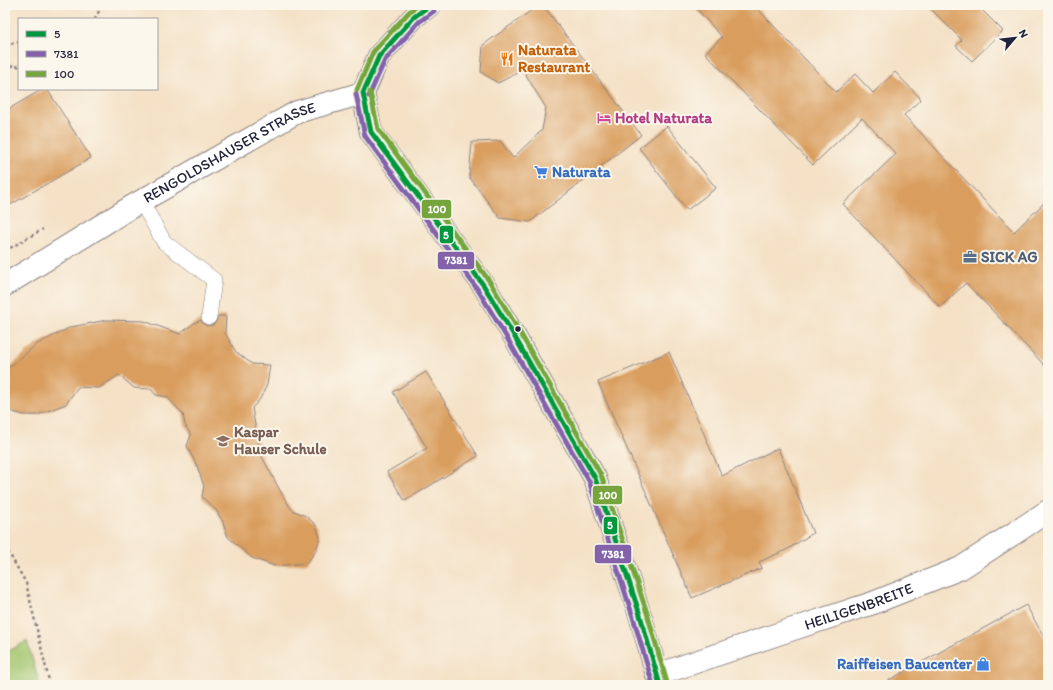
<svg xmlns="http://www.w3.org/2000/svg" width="1053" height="690" font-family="Itim,sans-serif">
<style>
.green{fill:#a3c56d;stroke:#627454}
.building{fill:#d99d5d}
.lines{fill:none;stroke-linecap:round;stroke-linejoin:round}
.service-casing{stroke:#8b8280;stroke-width:16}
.minor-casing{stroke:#8b8280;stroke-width:24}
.path{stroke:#8b8280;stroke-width:2.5;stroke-dasharray:3 3;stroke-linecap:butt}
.service{stroke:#fff;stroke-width:15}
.minor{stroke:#fff;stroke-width:22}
.bus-1-casing{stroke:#fbf7ec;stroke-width:8}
.bus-2-casing{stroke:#fbf7ec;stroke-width:8}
.bus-3-casing{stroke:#fbf7ec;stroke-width:8}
.bus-1{stroke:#00973e;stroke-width:5}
.bus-2{stroke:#8362aa;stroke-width:5}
.bus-3{stroke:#76a53e;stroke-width:5}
.bus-dot{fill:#22223b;stroke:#fbf7ec;stroke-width:1.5}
.labels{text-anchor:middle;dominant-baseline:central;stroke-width:4;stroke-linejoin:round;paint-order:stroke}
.food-label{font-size:15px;font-weight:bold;fill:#c56008;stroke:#fbf7ec;text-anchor:start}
.hotel-label{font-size:15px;font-weight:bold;fill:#b23c85;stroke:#fbf7ec;text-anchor:start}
.street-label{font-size:15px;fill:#22223b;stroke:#fbf7ec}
.shop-label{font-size:15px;font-weight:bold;fill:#366cbe;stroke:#fbf7ec;text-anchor:start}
.service-label{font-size:15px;font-weight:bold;fill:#4e5e75;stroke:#fbf7ec;text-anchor:start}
.education-label{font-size:15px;font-weight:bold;fill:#785e54;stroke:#fbf7ec;text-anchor:start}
.line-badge{stroke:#fbf7ec;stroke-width:1.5}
.badge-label{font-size:11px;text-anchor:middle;font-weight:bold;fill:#fff}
</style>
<rect width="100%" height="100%" fill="#fbf7ec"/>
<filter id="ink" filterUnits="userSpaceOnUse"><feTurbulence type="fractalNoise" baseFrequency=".025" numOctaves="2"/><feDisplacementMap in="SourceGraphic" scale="8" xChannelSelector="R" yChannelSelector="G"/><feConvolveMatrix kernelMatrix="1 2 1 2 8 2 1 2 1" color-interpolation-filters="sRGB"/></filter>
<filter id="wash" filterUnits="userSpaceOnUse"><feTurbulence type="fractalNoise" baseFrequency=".012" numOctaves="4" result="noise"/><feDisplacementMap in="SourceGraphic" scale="16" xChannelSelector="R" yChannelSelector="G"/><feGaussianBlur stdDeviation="0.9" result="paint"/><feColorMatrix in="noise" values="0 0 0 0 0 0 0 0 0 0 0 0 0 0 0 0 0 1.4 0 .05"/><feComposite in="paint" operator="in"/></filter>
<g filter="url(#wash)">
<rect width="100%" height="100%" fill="#f4e1c6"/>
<path class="green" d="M 27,641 L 40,685 L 5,685 L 5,653 Z"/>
<g id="blocks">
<path class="building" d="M 539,5 L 543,5 L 641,135 L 530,222 L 500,218 L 469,177 L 472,142 L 500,141 L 513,158 L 542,130 L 546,108 L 523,70 L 498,83 L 481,72 L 483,45 Z
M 693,5 L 754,5 L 836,92 L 855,74 L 873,93 L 895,72 L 921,99 L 904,115 L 1014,232 L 1048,199 L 1048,369 L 966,283 L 940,307 L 843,204 L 896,154 L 862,118 L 813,165 L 705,53 L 722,37 Z
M 927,5 L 977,5 L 1003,31 L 972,61 L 956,46 L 962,40 Z
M 43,89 L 47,89 L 91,158 L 5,208 L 5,111 Z
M 667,126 L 716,188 L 687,210 L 639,148 Z
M 218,316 L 226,316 L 225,333 L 236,352 L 252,364 L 270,365 L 267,385 L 260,399 L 252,408 L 257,436 L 262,457 L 283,496 L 292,510 L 306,516 L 316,525 L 320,538 L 316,551 L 307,563 L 275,566 L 252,558 L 228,537 L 223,522 L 216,510 L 202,497 L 204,486 L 197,466 L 187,446 L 191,435 L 185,425 L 183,414 L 167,397 L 156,395 L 151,389 L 134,388 L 119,375 L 99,388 L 78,387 L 66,404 L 37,415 L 24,415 L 13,412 L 5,407 L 5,371 L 37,344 L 71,327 L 107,320 L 144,321 L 180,334 L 194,323 L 201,320 L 203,324 L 207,326 L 213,325 L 216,322 Z
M 669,352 L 722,476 L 778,448 L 813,533 L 788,549 L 759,562 L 762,568 L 692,598 L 598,382 Z
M 426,372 L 478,456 L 405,501 L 387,472 L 427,448 L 393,392 Z
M 1026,605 L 1048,644 L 1048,685 L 880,685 Z"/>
</g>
</g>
<g filter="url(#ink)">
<use href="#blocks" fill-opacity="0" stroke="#8b8280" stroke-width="1"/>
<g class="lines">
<g class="service-casing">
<path id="service" d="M 141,201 L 164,242 L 214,280 L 209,317"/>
</g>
<g class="minor-casing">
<g id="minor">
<path d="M 363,93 L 371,132 L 484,286 L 513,334 L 595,478 L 640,615 L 660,685"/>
<path d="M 363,93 L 379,56 L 414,17 L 430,5"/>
<path id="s1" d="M 5,285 L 131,207 L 297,112 L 363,93"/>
<path id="s2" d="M 657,675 L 778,634 L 873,603 L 961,568 L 1048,511"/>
</g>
</g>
<path class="path" d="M 95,19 L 102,5
M 5,45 L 19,42
M 5,68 L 16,65 L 19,67
M 40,89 L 40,91
M 5,251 L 43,229
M 5,546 L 26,583 L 50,685
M 627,685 L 634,683"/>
<use href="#service" class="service"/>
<use href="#minor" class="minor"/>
<g class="bus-1-casing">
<path id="bus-1" d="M 363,93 L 371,132 L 484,286 L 513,334 L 595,478 L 640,615 L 660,685
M 363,93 L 379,56 L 414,17 L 430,5"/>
</g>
<g class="bus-2-casing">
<path id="bus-2" d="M 356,94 L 365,136 L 478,290 L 507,338 L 589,481 L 633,617 L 653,685
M 369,96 L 385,60 L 419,22 L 434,11"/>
</g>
<g class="bus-3-casing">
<path id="bus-3" d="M 357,90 L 373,52 L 409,12 L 418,5
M 370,92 L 378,129 L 490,282 L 519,331 L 601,475 L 647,613 L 667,683"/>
</g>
<use href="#bus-1" class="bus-1"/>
<use href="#bus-2" class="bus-2"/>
<use href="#bus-3" class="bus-3"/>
</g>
</g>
<defs>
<g id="restaurant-bare" transform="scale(1.08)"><path d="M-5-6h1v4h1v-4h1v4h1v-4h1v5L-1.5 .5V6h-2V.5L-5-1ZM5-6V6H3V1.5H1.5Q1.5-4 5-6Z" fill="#e8710a" stroke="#fbf7ec" stroke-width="2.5" paint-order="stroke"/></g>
<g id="hotel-bare" transform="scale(1.08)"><path d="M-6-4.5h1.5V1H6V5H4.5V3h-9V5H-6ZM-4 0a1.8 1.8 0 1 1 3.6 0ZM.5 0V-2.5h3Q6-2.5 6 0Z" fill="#d1479c" stroke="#fbf7ec" stroke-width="2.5" paint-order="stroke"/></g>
<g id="supermarket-bare" transform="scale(1.08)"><path d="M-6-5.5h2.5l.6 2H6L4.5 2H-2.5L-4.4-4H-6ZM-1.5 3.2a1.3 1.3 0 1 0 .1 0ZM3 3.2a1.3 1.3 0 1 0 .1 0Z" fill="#3f7fe0" stroke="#fbf7ec" stroke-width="2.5" paint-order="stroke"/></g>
<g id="office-bare" transform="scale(1.08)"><path d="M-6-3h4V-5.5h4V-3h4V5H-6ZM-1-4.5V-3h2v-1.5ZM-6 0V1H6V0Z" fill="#5c6f8a" stroke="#fbf7ec" stroke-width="2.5" paint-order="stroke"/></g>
<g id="school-bare" transform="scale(1.08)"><path d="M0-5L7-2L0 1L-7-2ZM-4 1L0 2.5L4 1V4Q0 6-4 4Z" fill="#8d6e63" stroke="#fbf7ec" stroke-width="2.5" paint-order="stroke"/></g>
<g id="shop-bare" transform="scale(1.08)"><path d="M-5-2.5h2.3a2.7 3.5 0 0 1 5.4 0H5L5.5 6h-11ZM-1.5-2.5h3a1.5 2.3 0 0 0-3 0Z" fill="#3f7fe0" stroke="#fbf7ec" stroke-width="2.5" paint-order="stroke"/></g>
</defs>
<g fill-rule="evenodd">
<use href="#restaurant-bare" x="507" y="59"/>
<use href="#hotel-bare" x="604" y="118"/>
<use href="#supermarket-bare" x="541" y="172"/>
<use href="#office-bare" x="970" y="257"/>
<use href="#school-bare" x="223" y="441"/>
<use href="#shop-bare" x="983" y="664"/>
</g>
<circle class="bus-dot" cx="518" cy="329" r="3.5"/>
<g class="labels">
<g class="food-label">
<text x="518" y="50">Naturata<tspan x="518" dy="17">Restaurant</tspan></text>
</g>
<g class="hotel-label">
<text x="615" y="118">Hotel Naturata</text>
</g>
<g class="street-label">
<text stroke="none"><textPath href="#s1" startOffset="261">RENGOLDSHAUSER STRASSE</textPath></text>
<text stroke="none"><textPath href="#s2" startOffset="213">HEILIGENBREITE</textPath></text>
</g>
<g class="shop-label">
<text x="552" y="172">Naturata</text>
<text x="972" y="664" text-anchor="end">Raiffeisen Baucenter</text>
</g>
<g class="service-label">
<text x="981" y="257">SICK AG</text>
</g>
<g class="education-label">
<text x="234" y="432">Kaspar<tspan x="234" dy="17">Hauser Schule</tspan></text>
</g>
</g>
<g class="line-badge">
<rect x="421" y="199" width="31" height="20" rx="4" fill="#76a53e"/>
<rect x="439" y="225" width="15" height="19" rx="4" fill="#00973e"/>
<rect x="437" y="251" width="38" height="19" rx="4" fill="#8362aa"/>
<rect x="592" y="485" width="31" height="20" rx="4" fill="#76a53e"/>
<rect x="603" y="516" width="15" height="19" rx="4" fill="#00973e"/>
<rect x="594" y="544" width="38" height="20" rx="4" fill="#8362aa"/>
</g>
<g class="badge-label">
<text x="437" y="213">100</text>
<text x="446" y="239">5</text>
<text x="456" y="264">7381</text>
<text x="608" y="499">100</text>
<text x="610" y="529">5</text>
<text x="613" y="558">7381</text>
</g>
<rect width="1053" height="690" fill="none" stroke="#fbf7ec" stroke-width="20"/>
<rect x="18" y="18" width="140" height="72" fill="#fbf7ec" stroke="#a4a2a5"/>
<rect x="26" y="31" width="20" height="6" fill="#00973e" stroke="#a4a2a5"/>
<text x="54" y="38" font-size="12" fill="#22223b">5</text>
<rect x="26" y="51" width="20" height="6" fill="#8362aa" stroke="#a4a2a5"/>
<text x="54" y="58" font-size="12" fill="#22223b">7381</text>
<rect x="26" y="71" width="20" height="6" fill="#76a53e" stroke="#a4a2a5"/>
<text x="54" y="78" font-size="12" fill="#22223b">100</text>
<g transform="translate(1015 38) rotate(62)" stroke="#fbf7ec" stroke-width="3" paint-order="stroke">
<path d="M0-3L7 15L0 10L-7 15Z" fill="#22223b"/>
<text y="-6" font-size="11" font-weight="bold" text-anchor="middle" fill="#22223b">N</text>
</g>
</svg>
